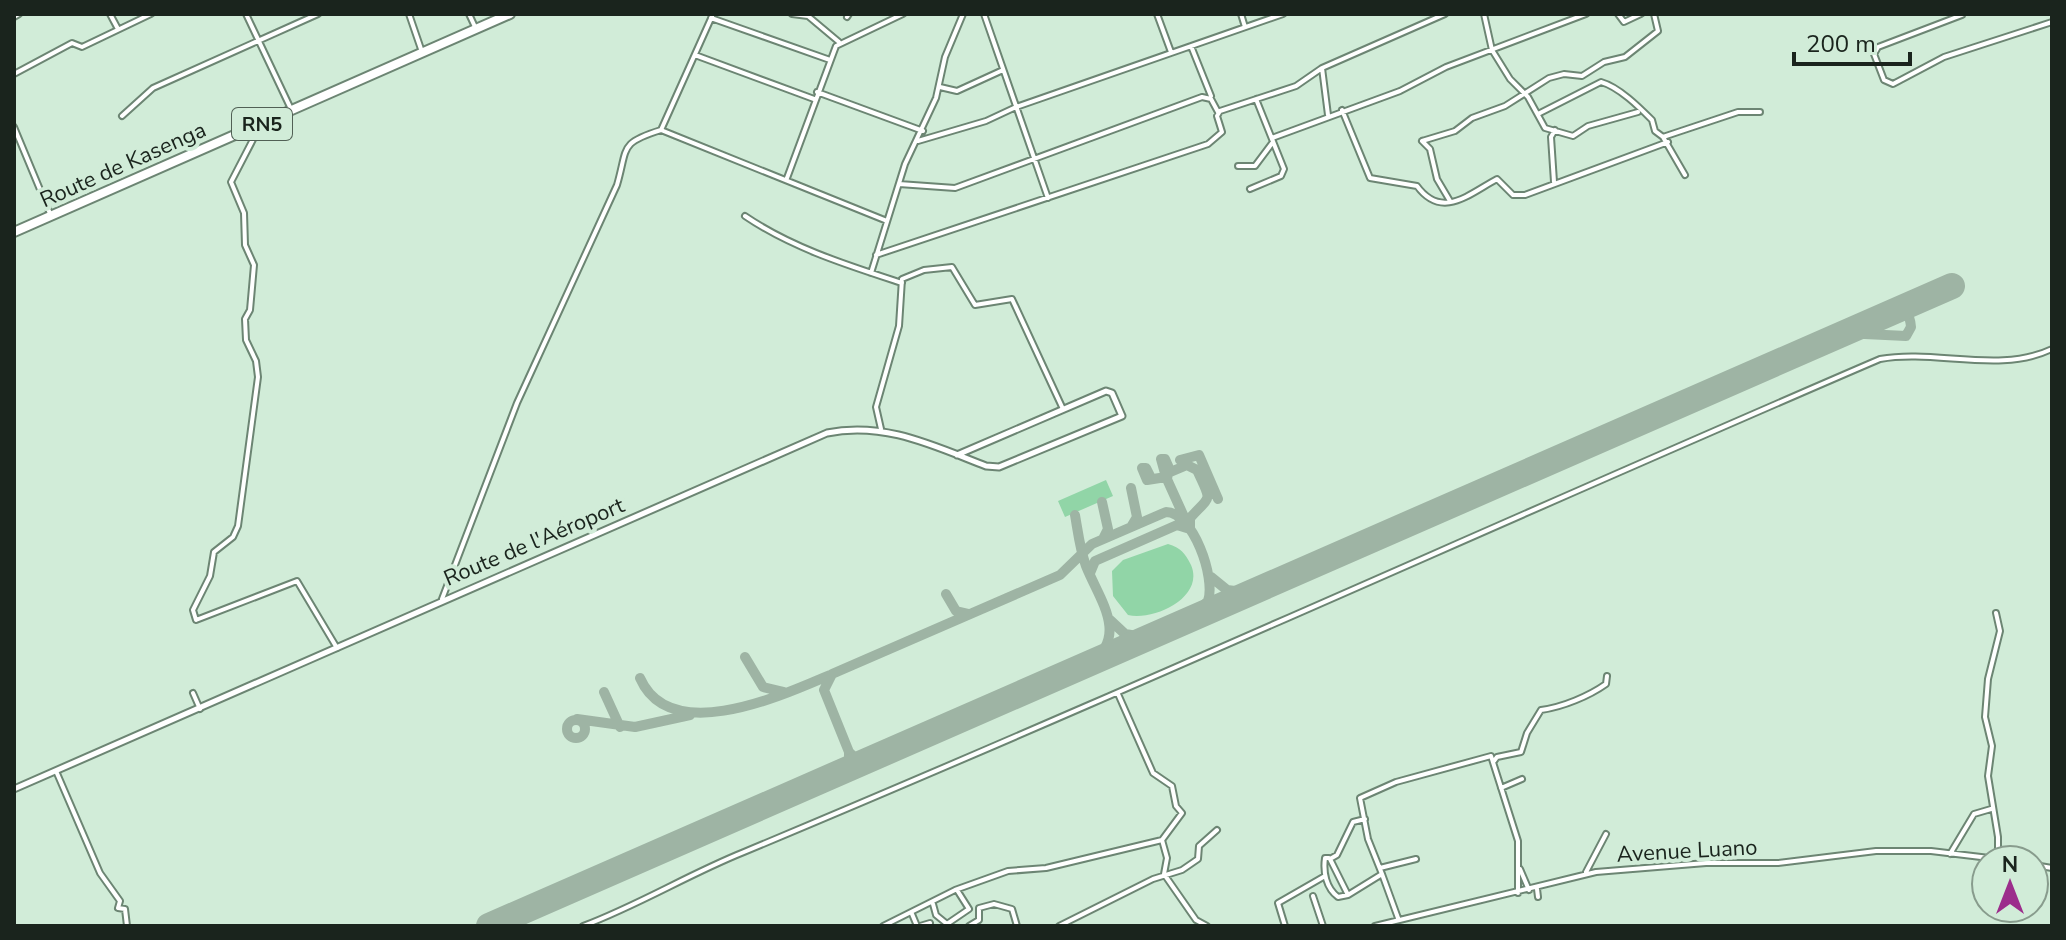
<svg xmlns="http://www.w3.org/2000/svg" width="2066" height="940" font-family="'Nunito Sans',sans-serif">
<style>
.green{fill:#91d5a7}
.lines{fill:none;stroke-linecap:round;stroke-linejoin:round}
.taxiway{stroke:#9eb4a4;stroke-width:10}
.runway{stroke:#9eb4a4;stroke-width:26}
.street-casing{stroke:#6c8573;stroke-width:8}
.secondary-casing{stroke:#6c8573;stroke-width:9}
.highway-casing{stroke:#6c8573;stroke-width:12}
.street{stroke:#fff;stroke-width:4}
.secondary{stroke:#fff;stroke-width:5}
.highway{stroke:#fff;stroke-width:8}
.labels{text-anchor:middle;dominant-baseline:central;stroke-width:8;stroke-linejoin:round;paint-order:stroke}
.shield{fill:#d1ecd8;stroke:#516055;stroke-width:2}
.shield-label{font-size:20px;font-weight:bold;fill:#1a241d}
.street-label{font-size:22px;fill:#1a241d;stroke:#d1ecd8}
</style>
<rect width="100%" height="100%" fill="#d1ecd8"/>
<path class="green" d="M 1106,480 L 1113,496 L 1065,517 L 1058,501 Z
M 1168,544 C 1181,548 1185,553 1191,565 C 1205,597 1154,621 1128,615 L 1113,596 L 1112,571 L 1123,560 Z"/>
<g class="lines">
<path class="taxiway" d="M 1844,333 L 1906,336 L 1911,327 C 1909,299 1887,307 1872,321
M 1180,460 L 1199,455 L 1218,499
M 1150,476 L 1146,468 L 1142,468 L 1147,480 L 1166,477 L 1185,519
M 1166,477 L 1161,459 L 1165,459 L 1169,468
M 1167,479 L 1168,473 L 1187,465 L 1197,470 C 1212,503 1212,494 1190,518 L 1190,527
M 1131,488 L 1137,517 L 1131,527
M 1102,502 L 1108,529 L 1103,539
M 1075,515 C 1078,532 1080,550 1086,566 C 1099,599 1129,635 1091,663
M 1090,573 L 1095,561 L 1177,525 L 1190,529
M 1211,577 L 1227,590 L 1251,593
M 946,594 L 956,611 L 969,614
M 1110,620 L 1125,634 L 1149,638
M 745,657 L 763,687 L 784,692
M 640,678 C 670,747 783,695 830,675
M 604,692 L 620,727
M 577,719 L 635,727 L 690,715
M567 729a9 9 0 1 1 18 0a9 9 0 1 1-18 0Z
M 849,752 L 855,758 L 869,760
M 842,772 L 849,763 L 849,752 L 824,690 L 832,674 L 1060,575 L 1092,544 L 1166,512 C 1193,512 1216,578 1208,601 L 1189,620"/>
<path class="runway" d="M 489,926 L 1952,286"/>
<g class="street-casing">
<path id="street" d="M 110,14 L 118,29
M 246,14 L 291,109
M 409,14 L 422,52
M 469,14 L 476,29
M 792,14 L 808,16 L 839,42
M 984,14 L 1048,198
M 1157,14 L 1171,52
M 1241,14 L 1245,27
M 1484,14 L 1492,50 L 1510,79 L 1528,97 L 1545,128 L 1573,136 L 1588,126 L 1638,112
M 1618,14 L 1624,22 L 1641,14
M 1962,15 L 1878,47 L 1874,54 L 1884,80 L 1893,84 L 1944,57 L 2052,22
M 14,17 L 19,14
M 847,17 L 849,14
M 711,18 L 830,60
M 1191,46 L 1211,96
M 695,55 L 814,99
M 1322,68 L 1328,115
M 14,74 L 72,43 L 82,47 L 151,14
M 940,87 L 957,91 L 1003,70
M 817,92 L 923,131
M 1342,110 L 1370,178 L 1417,186 C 1442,220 1469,194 1497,179 L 1513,195 L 1525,195 L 1668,142
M 1538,114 L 1601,82 C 1619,87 1639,107 1652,120 L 1655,131 L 1663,137 L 1738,112 L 1760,112
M 122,116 L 153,88 L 318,14
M 260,126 L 231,182 L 244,213 L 245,245 L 254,265 L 250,310 L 245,319 L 246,340 L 256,361 L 258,377 L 238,526 L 233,537 L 214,552 L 210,576 L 193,610 L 196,620 L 297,581 L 337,648
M 14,127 L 51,216
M 661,130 L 887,221
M 1663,137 L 1685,175
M 1272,138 L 1400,91 L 1446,67 L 1586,14
M 918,141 L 986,121 L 1016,107 L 1283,14
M 1422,141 L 1455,131 L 1472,118 L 1505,106 L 1549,78 L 1564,74 L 1582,76 L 1604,62 L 1625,57 L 1658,31 L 1654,14
M 1422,141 L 1430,149 L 1437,179 L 1450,201
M 1238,166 L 1255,166 L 1273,142
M 787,178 L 836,46 L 903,14
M 1554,182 L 1551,137 L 1555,130
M 899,184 L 955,188 L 1202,97 L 1211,99 L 1218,112
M 1250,189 L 1281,176 L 1284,169 L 1256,99
M 745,216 C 792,248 847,265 902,283
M 876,255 L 1208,144 L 1222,132 L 1217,116 L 1220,111 L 1296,86 L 1322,68 L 1445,14
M 871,273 L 905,164 L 936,98 L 945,57 L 963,14
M 881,429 L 876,407 L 899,326 L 902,279 L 924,270 L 952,267 L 975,305 L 1012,299 L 1063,409
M 442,599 L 517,403 L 617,185 C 628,147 619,143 661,130 L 713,14
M 1996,613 L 2000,631 L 1988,679 L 1985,717 L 1992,746 L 1988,776 L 1998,837 L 1998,859
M 193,693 L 200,709
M 1118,694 L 1153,773 L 1172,786 L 1176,806 L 1182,813 L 1162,840 L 1167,858 L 1164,874 L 1196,920 L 1207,926
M 1494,761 L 1497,757 L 1521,752 L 1527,733 L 1541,710 C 1563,707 1589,696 1606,684 L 1607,676
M 56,771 L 100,873 L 120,901 L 118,908 L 125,909 L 127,926
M 1501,788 L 1522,779
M 1365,819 L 1353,822 L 1337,855 L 1330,859 L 1348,895 L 1382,874 L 1398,918
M 1950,854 L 1974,814 L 1991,809
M 1329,858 L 1325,858 C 1323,872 1326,888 1338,897 L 1348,895
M 2034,865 L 2052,868
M 1380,868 L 1416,859
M 1520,869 L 1529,890
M 1586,872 L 1606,834
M 1382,874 L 1368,839 L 1360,798 L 1396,782 L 1491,756 L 1518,841 L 1518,893
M 1537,889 L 1538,897
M 1313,896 L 1323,926
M 933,904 L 936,915 L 947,924 L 969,909 L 957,890
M 912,914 L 917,926
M 583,926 C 639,905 689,874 744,852 C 1125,693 1501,522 1880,359 C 1936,349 1999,374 2052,349
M 883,926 L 955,890 L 1008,871 L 1046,868 L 1162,840
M 920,926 L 930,923
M 969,926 L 979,920 L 979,908 L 994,904 L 1012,909 L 1017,926
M 1059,926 L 1153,879 L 1182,870 L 1198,859 L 1199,846 L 1217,830
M 1285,926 L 1278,903 L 1325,876
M 1375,926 L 1596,872 L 1706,863 L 1778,863 L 1876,851 L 1931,851 L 2006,860"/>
</g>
<g class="secondary-casing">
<path id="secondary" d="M 14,789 L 827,433 C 884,421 934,446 986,466 L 999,467 L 1122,416 L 1112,393 L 1106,391 L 957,455"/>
</g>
<g class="highway-casing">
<path id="highway" d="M 14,232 L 510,14"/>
</g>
<use href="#street" class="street"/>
<use href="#secondary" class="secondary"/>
<use href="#highway" class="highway"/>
</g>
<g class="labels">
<rect class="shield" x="232" y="108" width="60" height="32" rx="6"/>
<g class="shield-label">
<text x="262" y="124">RN5</text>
</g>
<g class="street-label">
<text transform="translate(123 165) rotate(-24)">Route de Kasenga</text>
<text transform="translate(534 542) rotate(-23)">Route de l'Aéroport</text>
<text transform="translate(1687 851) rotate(-3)">Avenue Luano</text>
</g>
</g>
<rect width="2066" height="940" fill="none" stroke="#1a241d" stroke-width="32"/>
<g transform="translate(2010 884)"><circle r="38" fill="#d1ecd8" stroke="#889c8d" stroke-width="2"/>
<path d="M0-6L14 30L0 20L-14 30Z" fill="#9c2d8c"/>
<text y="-12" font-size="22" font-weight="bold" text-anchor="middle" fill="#1a241d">N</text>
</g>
<path d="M1794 52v12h116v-12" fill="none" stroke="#1a241d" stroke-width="4"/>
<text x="1806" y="52" font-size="24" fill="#1a241d" stroke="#d1ecd8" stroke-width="6" paint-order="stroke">200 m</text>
</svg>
